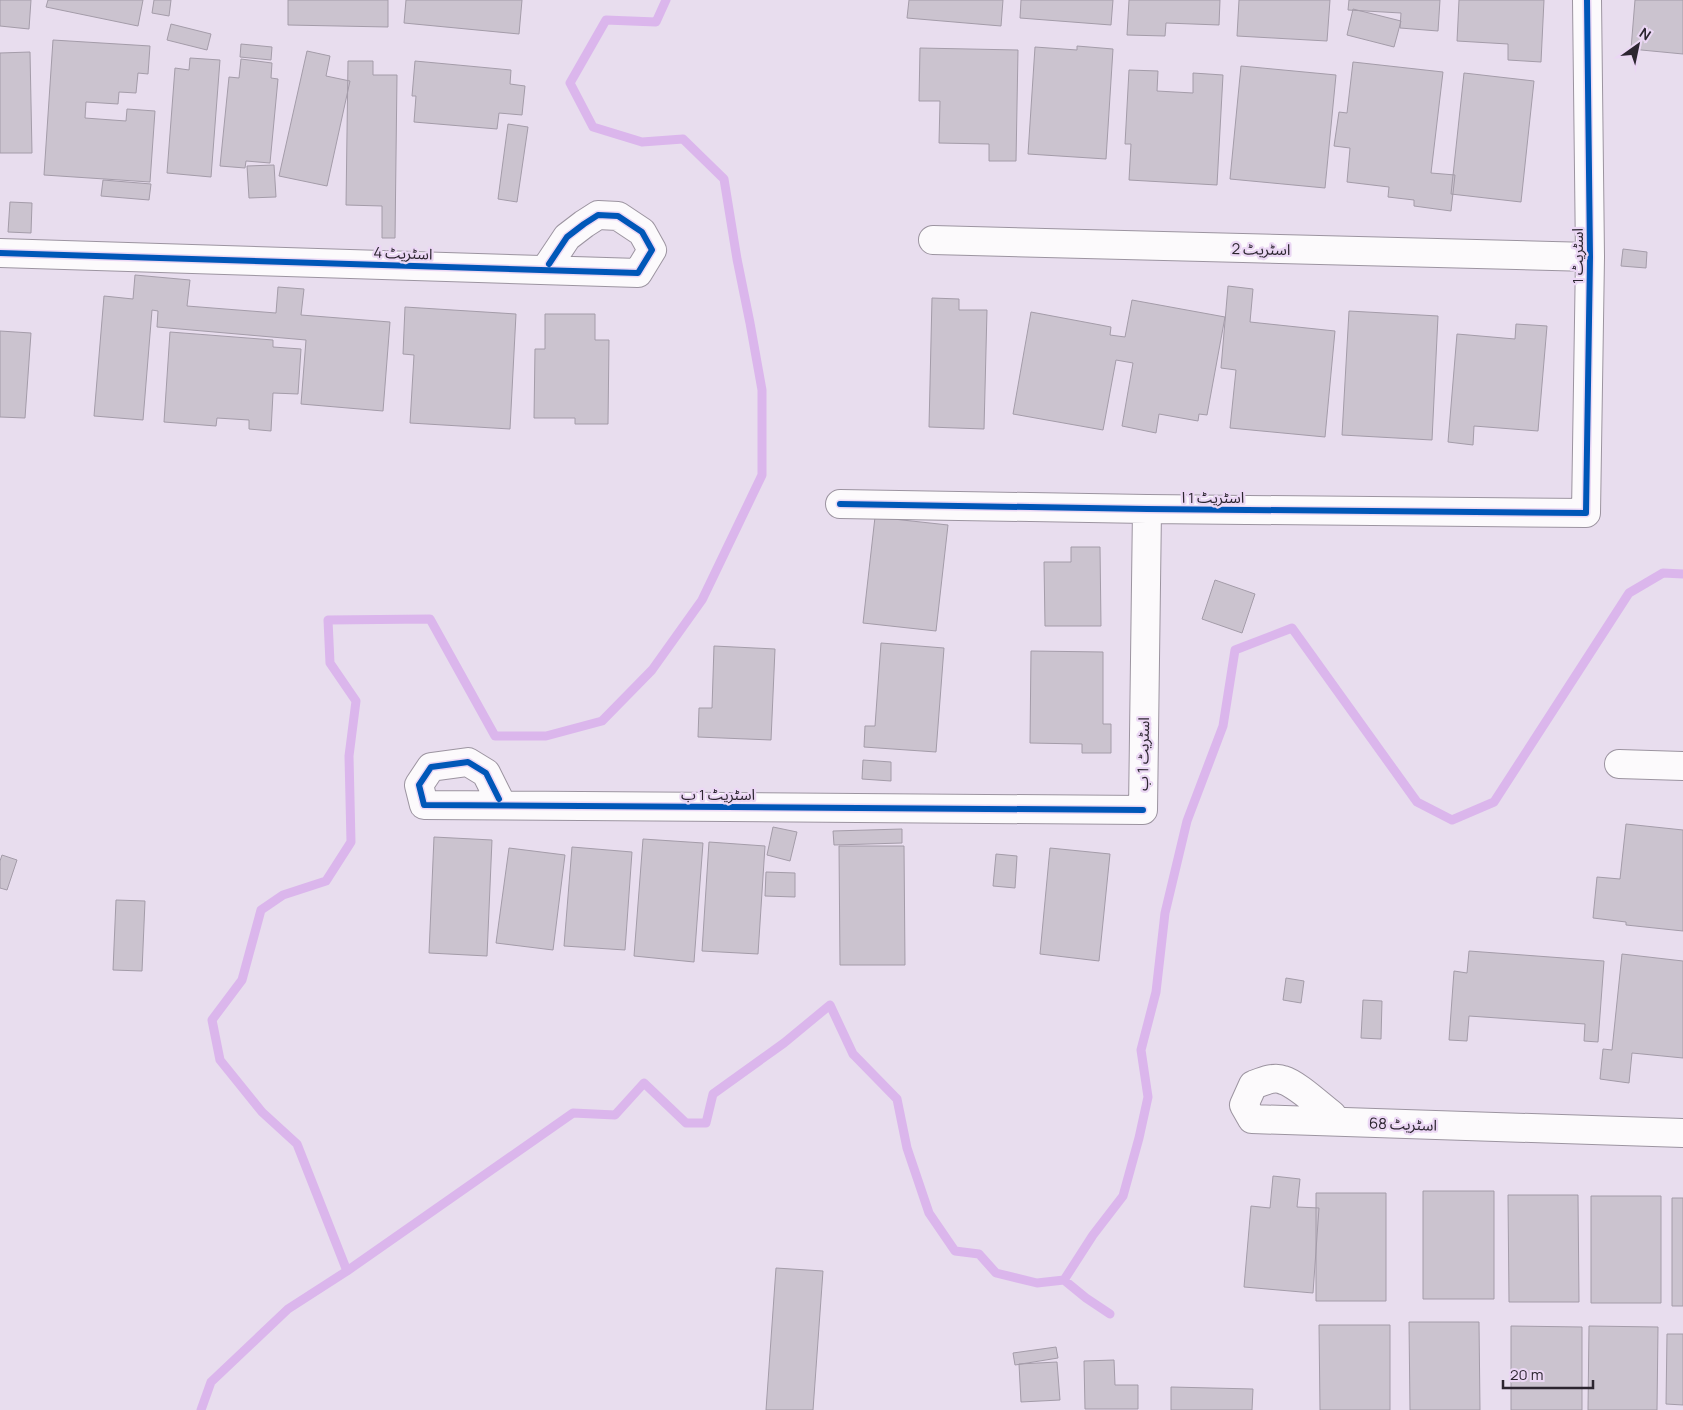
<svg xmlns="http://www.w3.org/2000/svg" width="1683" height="1410" font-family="Manrope,'Noto Sans Arabic',sans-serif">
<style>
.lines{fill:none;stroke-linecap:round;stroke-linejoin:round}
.stream{stroke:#dbb6ec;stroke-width:9}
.building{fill:#cbc3cf;stroke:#a49ca9}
.minor-casing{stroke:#9c94a0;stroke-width:30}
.minor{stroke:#fcfafc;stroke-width:28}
.cycleway-casing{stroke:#ebd7f4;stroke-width:9}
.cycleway{stroke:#0057b8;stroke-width:6}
.labels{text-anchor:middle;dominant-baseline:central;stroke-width:4.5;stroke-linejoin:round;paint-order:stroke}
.street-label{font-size:15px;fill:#2c2530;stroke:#ebd7f4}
</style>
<rect width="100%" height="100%" fill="#e8ddee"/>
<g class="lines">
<path class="stream" d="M 347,1271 L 297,1144 L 262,1112 L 220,1060 L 212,1020 L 242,980 L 261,910 L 283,895 L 326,881 L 351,842 L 349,756 L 356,701 L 330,663 L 328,620 L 430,619 L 495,736 L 546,736 L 602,721 L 652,670 L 702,600 L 762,475 L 762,390 L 750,323 L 737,259 L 724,179 L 683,139 L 642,142 L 593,127 L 570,83 L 606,20 L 656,22 L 666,0
M 1064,1280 L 1093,1235 L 1123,1196 L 1139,1138 L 1148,1097 L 1141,1050 L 1156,992 L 1165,913 L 1187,821 L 1223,726 L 1235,650 L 1292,628 L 1417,802 L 1452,820 L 1494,802 L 1629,593 L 1663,573 L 1683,574
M 201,1410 L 211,1382 L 288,1309 L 347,1271 L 573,1113 L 615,1115 L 644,1083 L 686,1123 L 706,1123 L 713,1094 L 784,1043 L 830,1005 L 853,1054 L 897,1099 L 907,1148 L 929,1213 L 955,1251 L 979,1254 L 996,1273 L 1037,1283 L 1064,1280 L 1086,1298 L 1110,1314"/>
</g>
<path class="building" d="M 0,0 L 31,0 L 29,29 L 0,26 Z
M 48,0 L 143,0 L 138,26 L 46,7 Z
M 154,0 L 171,0 L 169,16 L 152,13 Z
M 288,0 L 388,0 L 388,27 L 288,25 Z
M 406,0 L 522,0 L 519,34 L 404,23 Z
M 909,0 L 1003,0 L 1001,26 L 907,18 Z
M 1021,0 L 1113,0 L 1111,25 L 1020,18 Z
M 1129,0 L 1220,0 L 1219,25 L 1166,23 L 1165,36 L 1127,35 Z
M 1239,0 L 1330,0 L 1327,41 L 1237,36 Z
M 1349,0 L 1440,0 L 1438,31 L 1400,28 L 1401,13 L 1348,10 Z
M 1459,0 L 1544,0 L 1541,62 L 1508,60 L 1508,44 L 1457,41 Z
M 1635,0 L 1683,0 L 1683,54 L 1631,49 Z
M 1353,9 L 1401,21 L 1394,47 L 1347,35 Z
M 171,24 L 211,34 L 207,50 L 167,40 Z
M 53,40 L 150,46 L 148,74 L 138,73 L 136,93 L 119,92 L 118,104 L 86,102 L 85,118 L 126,121 L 127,109 L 155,111 L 150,182 L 44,175 Z
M 241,44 L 272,47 L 271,60 L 240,57 Z
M 1077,46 L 1113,49 L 1106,159 L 1028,154 L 1035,47 L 1077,50 Z
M 920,48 L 1018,50 L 1016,161 L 989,161 L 989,144 L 939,143 L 940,101 L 919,101 Z
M 307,51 L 330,56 L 326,76 L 350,81 L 327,186 L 279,176 Z
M 30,52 L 32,153 L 0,153 L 0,53 Z
M 190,58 L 220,60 L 211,177 L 167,173 L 175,68 L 189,70 Z
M 241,59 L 272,63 L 271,78 L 278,79 L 270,163 L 246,161 L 245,168 L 220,166 L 229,77 L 239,78 Z
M 348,61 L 373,61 L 373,75 L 397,75 L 395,238 L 382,238 L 382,206 L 346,205 Z
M 415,61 L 511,70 L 510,84 L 525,86 L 522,115 L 499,113 L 497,129 L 414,122 L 416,96 L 412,96 Z
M 1353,62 L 1443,72 L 1431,173 L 1455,175 L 1451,211 L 1414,206 L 1414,200 L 1388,197 L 1389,187 L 1347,182 L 1350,148 L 1334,146 L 1339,112 L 1347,113 Z
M 1241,66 L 1336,75 L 1325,188 L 1230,179 Z
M 1129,70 L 1158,71 L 1157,91 L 1193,93 L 1193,73 L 1223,75 L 1217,185 L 1129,180 L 1131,144 L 1125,144 Z
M 1464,73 L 1534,81 L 1521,202 L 1451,194 Z
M 508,124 L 528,127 L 517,202 L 498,199 Z
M 274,165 L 276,197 L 249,198 L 247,166 Z
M 103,180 L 151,184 L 149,200 L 101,196 Z
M 10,202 L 32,203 L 31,233 L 8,232 Z
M 1623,249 L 1647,252 L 1646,268 L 1621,266 Z
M 135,275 L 190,280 L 187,306 L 276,313 L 278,287 L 304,289 L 301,315 L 390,322 L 383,411 L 301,404 L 306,340 L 157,327 L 158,311 L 152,310 L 143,420 L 94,416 L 104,296 L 133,299 Z
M 1228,286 L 1253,289 L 1250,322 L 1335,331 L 1325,437 L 1230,428 L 1236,370 L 1221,368 Z
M 932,298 L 959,299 L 959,310 L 987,310 L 984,429 L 929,427 Z
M 1132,300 L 1225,317 L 1207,415 L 1199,414 L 1198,421 L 1159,414 L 1156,433 L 1122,426 L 1133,363 L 1116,360 L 1103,430 L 1013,414 L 1031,312 L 1111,327 L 1110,335 L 1125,337 Z
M 405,307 L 516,314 L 510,429 L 410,423 L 414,355 L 403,354 Z
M 1349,311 L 1438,316 L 1432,440 L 1342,435 Z
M 545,314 L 595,314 L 595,340 L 609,340 L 608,424 L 575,424 L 575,418 L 534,418 L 535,349 L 545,349 Z
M 1516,324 L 1547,326 L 1538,431 L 1474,426 L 1473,445 L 1448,442 L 1457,334 L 1515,339 Z
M 0,331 L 31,333 L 25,418 L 0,417 Z
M 170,332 L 273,340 L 273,347 L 301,349 L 298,394 L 273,393 L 271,431 L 249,429 L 249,420 L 217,418 L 216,426 L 164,422 Z
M 875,517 L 948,525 L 936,631 L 863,623 Z
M 1071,547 L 1100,547 L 1101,626 L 1045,626 L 1044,562 L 1071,562 Z
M 1215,580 L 1255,594 L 1242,633 L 1202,619 Z
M 881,643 L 944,648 L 936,752 L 864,747 L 865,726 L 875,726 Z
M 714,646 L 775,649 L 771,740 L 698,737 L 699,708 L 712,708 Z
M 1031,651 L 1103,652 L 1103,724 L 1111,724 L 1111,753 L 1082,753 L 1082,744 L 1030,743 Z
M 863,760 L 891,762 L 891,781 L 862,779 Z
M 1626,824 L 1683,830 L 1683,931 L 1626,925 L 1626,922 L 1593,918 L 1597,877 L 1620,879 Z
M 773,827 L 797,832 L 790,861 L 767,855 Z
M 902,829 L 902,843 L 834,845 L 833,831 Z
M 434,837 L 492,840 L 487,956 L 429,953 Z
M 643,839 L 703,843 L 694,962 L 634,956 Z
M 709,842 L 765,846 L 758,954 L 702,951 Z
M 839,846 L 904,846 L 905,965 L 840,965 Z
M 572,847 L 632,852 L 625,950 L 564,946 Z
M 509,848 L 565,855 L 553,950 L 496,943 Z
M 1050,848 L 1110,854 L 1099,961 L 1040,954 Z
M 996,854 L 1017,856 L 1015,888 L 993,886 Z
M 2,855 L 17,860 L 7,890 L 0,888 L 0,861 Z
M 766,872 L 795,873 L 795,897 L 765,896 Z
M 116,900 L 145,901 L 142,971 L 113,970 Z
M 1469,951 L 1604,961 L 1598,1042 L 1584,1041 L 1585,1024 L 1469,1016 L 1467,1041 L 1449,1040 L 1454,971 L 1467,973 Z
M 1622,954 L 1683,961 L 1683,1058 L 1632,1053 L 1629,1083 L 1600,1079 L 1603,1049 L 1612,1050 Z
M 1286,978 L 1304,981 L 1301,1003 L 1283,1000 Z
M 1363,1000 L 1382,1001 L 1381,1039 L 1361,1038 Z
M 1273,1176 L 1300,1179 L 1297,1207 L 1319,1208 L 1313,1293 L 1244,1287 L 1251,1206 L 1270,1208 Z
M 1423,1191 L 1494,1191 L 1494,1299 L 1423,1299 Z
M 1316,1193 L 1386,1193 L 1386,1301 L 1316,1301 Z
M 1508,1195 L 1578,1195 L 1579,1302 L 1509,1302 Z
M 1591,1196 L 1661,1196 L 1661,1303 L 1591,1303 Z
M 1672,1198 L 1683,1198 L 1683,1306 L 1672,1306 Z
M 776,1268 L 823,1271 L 813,1410 L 766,1410 Z
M 1409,1322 L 1479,1322 L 1480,1410 L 1410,1410 Z
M 1319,1325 L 1390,1325 L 1390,1410 L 1320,1410 Z
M 1511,1326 L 1582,1327 L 1582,1410 L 1511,1410 Z
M 1589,1326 L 1658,1327 L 1657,1410 L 1588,1410 Z
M 1667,1334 L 1683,1334 L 1683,1405 L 1666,1404 Z
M 1056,1347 L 1058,1358 L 1015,1365 L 1013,1353 Z
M 1114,1360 L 1115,1385 L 1138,1385 L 1138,1409 L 1085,1409 L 1084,1361 Z
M 1057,1362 L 1060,1400 L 1021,1402 L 1019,1364 Z
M 1171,1387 L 1253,1389 L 1252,1410 L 1171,1410 Z"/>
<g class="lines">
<g class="minor-casing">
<path id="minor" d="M 933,240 L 1590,257
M 0,253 L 638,273 L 652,250 L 642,232 L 618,216 L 598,215 L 584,224 L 567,237 L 549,264
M 840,504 L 1147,509 L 1586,513 L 1590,257 L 1587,0
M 1619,764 L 1683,766
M 499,799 L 486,773 L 468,762 L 431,767 L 419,785 L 424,805 L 1143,810 L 1147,509
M 1332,1115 C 1320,1106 1297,1084 1283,1080 C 1274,1076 1261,1082 1253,1085 L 1244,1105 L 1252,1119 L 1683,1133"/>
</g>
<use href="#minor" class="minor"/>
<g class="cycleway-casing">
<path id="cycleway" d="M 0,253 L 638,273 L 652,250 L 642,232 L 618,216 L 598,215 L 584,224 L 567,237 L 549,264
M 840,504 L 1147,509 L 1586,513 L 1590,257 L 1587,0
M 499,799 L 486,773 L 468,762 L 431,767 L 419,785 L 424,805 L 1143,810"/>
</g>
<use href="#cycleway" class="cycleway"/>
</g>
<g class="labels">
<g class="street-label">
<text transform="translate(1261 249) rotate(1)">اسٹریٹ 2</text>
<text transform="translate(403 253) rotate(2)">اسٹریٹ 4</text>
<text transform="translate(1577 256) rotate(-90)">اسٹریٹ 1</text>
<text x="1213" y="497">اسٹریٹ 1 ا</text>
<text transform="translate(1143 754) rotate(-89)">اسٹریٹ 1 ب</text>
<text x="718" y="794">اسٹریٹ 1 ب</text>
<text transform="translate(1403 1124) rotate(2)">اسٹریٹ 68</text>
</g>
</g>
<g transform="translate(1638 45) rotate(33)" stroke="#ebd7f4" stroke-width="4" paint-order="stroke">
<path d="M0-4L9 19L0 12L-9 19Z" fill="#2c2530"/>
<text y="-8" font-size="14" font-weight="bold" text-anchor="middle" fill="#2c2530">N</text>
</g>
<path d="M1503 1380v8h90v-8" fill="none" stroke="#2c2530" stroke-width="2.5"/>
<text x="1510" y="1380" font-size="15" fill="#2c2530" stroke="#ebd7f4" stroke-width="4" paint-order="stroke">20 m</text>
</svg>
